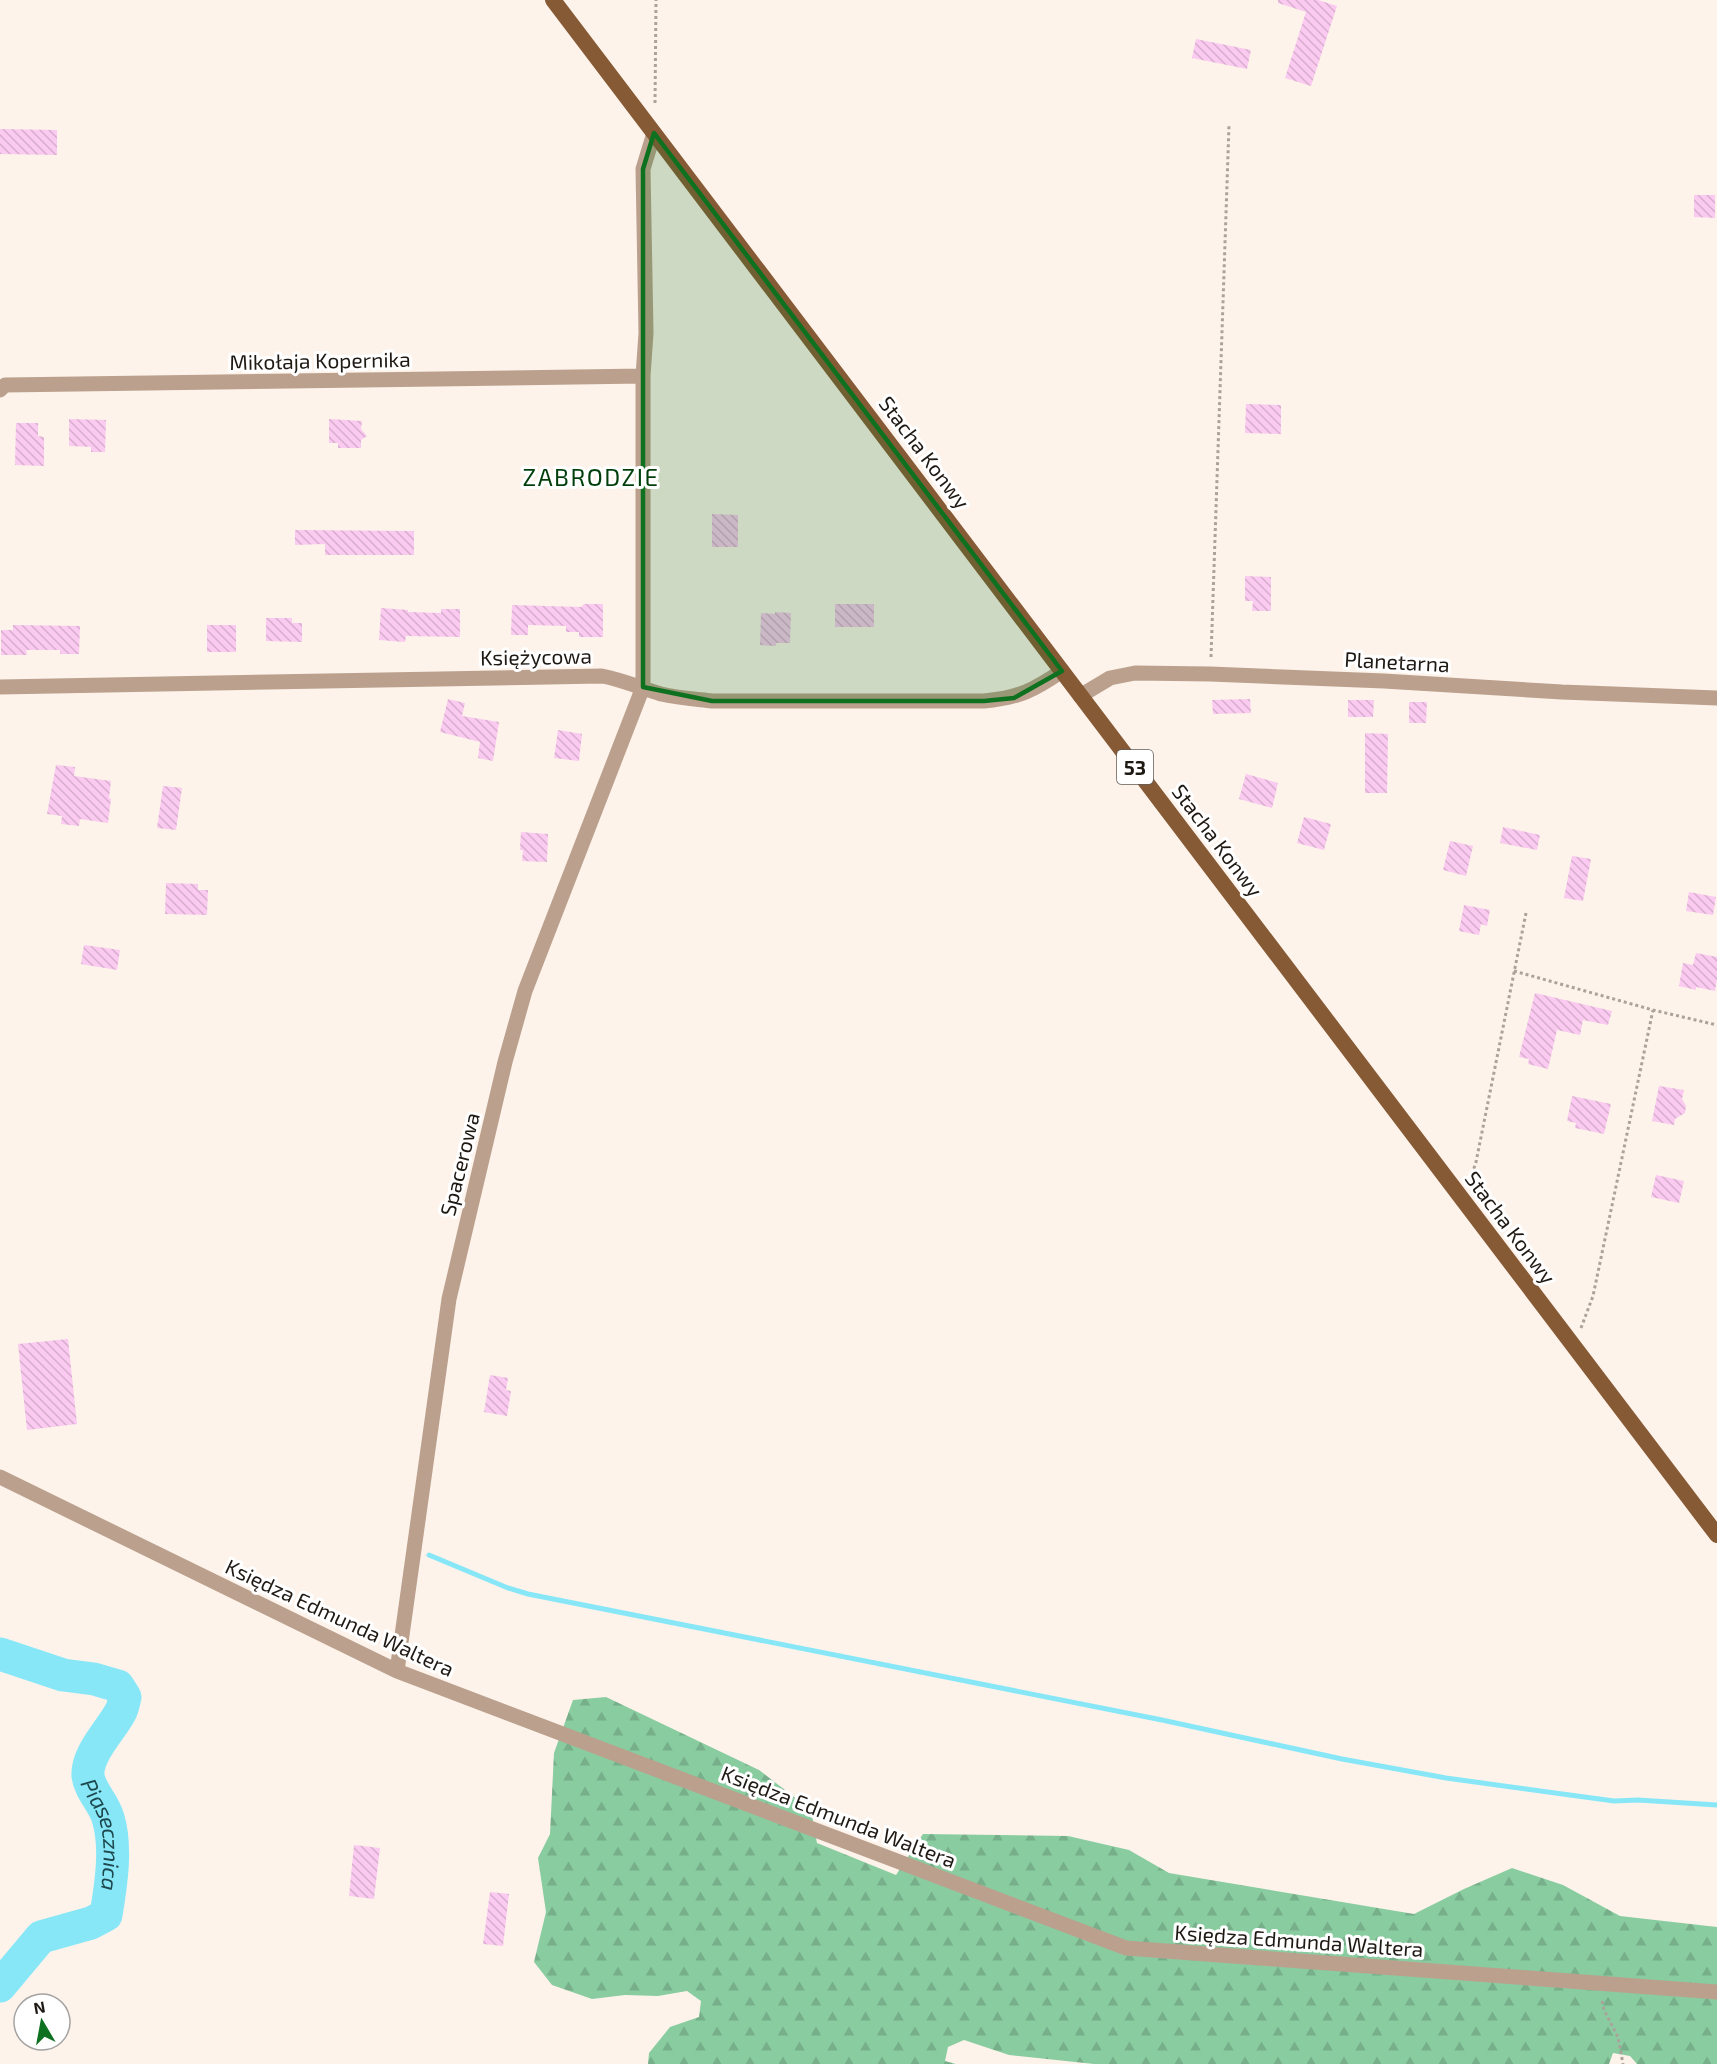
<svg xmlns="http://www.w3.org/2000/svg" width="1717" height="2064" font-family="'Exo 2',sans-serif">
<style>
.forest{fill:url(#forest-firs)}
.lines{fill:none;stroke-linecap:round;stroke-linejoin:round}
.stream{stroke:#88e7f7;stroke-width:5}
.river{stroke:#88e7f7;stroke-width:33}
.building{fill:url(#building-back-hatch)}
.path{stroke:#aba29b;stroke-width:3;stroke-dasharray:3 3;stroke-linecap:butt}
.minor{stroke:#bba18d;stroke-width:15}
.primary{stroke:#875a36;stroke-width:16}
.marked{fill:#0e7120;fill-opacity:0.2;stroke:#0e7120;stroke-width:4.5;stroke-linejoin:round}
.labels{text-anchor:middle;dominant-baseline:central;stroke-width:6;stroke-linejoin:round;paint-order:stroke}
.shield{fill:#fff;stroke:#625e5a;stroke-width:1.5}
.shield-label{font-size:20px;font-weight:bold;fill:#1f1914}
.street-label{font-size:21px;fill:#1f1914;stroke:#fff}
.water-label{font-size:22px;font-style:italic;fill:#1c484e;stroke:#fff}
.quarter-label{font-size:24px;letter-spacing:1.5px;fill:#003f0b;stroke:#fff}
</style>
<defs>
<pattern id="forest-firs" width="22" height="20" patternUnits="userSpaceOnUse" patternTransform="scale(1.5)"><rect width="22" height="20" fill="#89cca0"/><path d="M5 1l3.5 6h-7zM16 11l3.5 6h-7z" fill="#76af89"/></pattern>
<pattern id="building-back-hatch" width="6" height="6" patternUnits="userSpaceOnUse" patternTransform="scale(1.5)"><rect width="6" height="6" fill="#fbcaf0"/><path d="M-1 5l2 2M0 0l6 6M5-1l2 2" fill="none" stroke="#d7adcd"/></pattern>
</defs>
<rect width="100%" height="100%" fill="#fdf3eb"/>
<path class="forest" d="M 606,1697 L 759,1770 L 811,1810 L 817,1843 L 896,1875 L 923,1834 L 1068,1836 L 1129,1850 L 1169,1873 L 1414,1914 L 1464,1889 L 1512,1868 L 1563,1885 L 1620,1916 L 1717,1927 L 1717,2064 L 1637,2064 L 1630,2056 L 1613,2053 L 1609,2064 L 1094,2064 L 1009,2055 L 964,2040 L 948,2047 L 945,2061 L 956,2064 L 648,2064 L 649,2053 L 670,2027 L 699,2017 L 701,2001 L 687,1991 L 658,1996 L 625,1995 L 592,1999 L 552,1985 L 534,1962 L 546,1912 L 538,1858 L 550,1834 L 554,1753 L 573,1700 Z"/>
<g class="lines">
<path class="stream" d="M 429,1555 L 508,1588 L 528,1594 L 1162,1720 L 1342,1759 L 1446,1778 L 1614,1801 L 1638,1800 L 1717,1805"/>
<path class="river" id="s1" d="M 0,1654 L 63,1675 L 94,1679 L 118,1686 L 125,1697 C 124,1701 123,1707 121,1711 C 112,1729 86,1754 88,1776 C 90,1791 104,1803 108,1818 C 117,1847 111,1885 106,1915 L 91,1923 L 41,1937 L 0,1986"/>
</g>
<path class="building" d="M 1278,0 L 1318,0 L 1337,6 L 1311,86 L 1285,78 L 1306,12 L 1278,3 Z
M 1196,39 L 1251,50 L 1247,69 L 1192,58 Z
M 0,129 L 57,130 L 57,155 L 0,154 Z
M 1694,195 L 1715,195 L 1715,218 L 1694,217 Z
M 1246,404 L 1281,405 L 1281,434 L 1245,433 Z
M 69,419 L 106,420 L 105,452 L 91,452 L 91,447 L 69,446 Z
M 329,419 L 362,421 L 361,429 L 367,436 L 361,440 L 361,448 L 338,448 L 338,443 L 329,443 Z
M 16,423 L 38,423 L 38,436 L 44,437 L 44,466 L 15,465 Z
M 712,514 L 738,515 L 738,547 L 712,547 Z
M 295,530 L 414,531 L 414,555 L 325,555 L 325,544 L 295,545 Z
M 1245,576 L 1271,577 L 1271,611 L 1252,611 L 1253,601 L 1245,601 Z
M 584,604 L 603,604 L 603,637 L 579,637 L 579,632 L 566,632 L 566,626 L 528,625 L 528,635 L 511,635 L 512,605 L 581,607 Z
M 835,604 L 874,604 L 874,627 L 835,627 Z
M 381,608 L 408,610 L 408,612 L 441,613 L 441,609 L 460,609 L 460,637 L 406,636 L 405,642 L 379,640 Z
M 775,612 L 791,613 L 790,643 L 776,643 L 776,646 L 760,645 L 761,613 L 775,614 Z
M 266,618 L 292,618 L 292,623 L 302,623 L 302,642 L 266,641 Z
M 13,625 L 80,626 L 79,654 L 60,654 L 60,650 L 26,650 L 27,655 L 1,655 L 1,630 L 13,630 Z
M 207,625 L 236,625 L 236,652 L 207,652 Z
M 448,699 L 465,703 L 462,716 L 499,722 L 493,761 L 478,758 L 480,742 L 440,732 Z
M 1250,699 L 1251,713 L 1213,714 L 1212,700 Z
M 1348,700 L 1374,700 L 1373,717 L 1348,717 Z
M 1409,702 L 1427,702 L 1426,723 L 1409,723 Z
M 558,730 L 582,734 L 579,761 L 554,758 Z
M 1365,733 L 1388,734 L 1387,793 L 1365,793 Z
M 56,765 L 75,767 L 74,776 L 111,781 L 109,798 L 111,799 L 108,823 L 80,819 L 79,826 L 61,824 L 62,816 L 47,814 Z
M 1246,774 L 1278,783 L 1272,808 L 1239,799 Z
M 163,786 L 182,788 L 176,830 L 157,828 Z
M 1304,817 L 1331,824 L 1324,850 L 1297,843 Z
M 1503,827 L 1540,835 L 1537,850 L 1500,843 Z
M 521,832 L 548,834 L 547,862 L 522,861 L 523,850 L 520,850 Z
M 1450,841 L 1473,846 L 1466,876 L 1443,870 Z
M 1572,856 L 1591,859 L 1583,901 L 1564,898 Z
M 166,883 L 198,884 L 198,890 L 208,890 L 207,915 L 165,914 Z
M 1689,892 L 1716,897 L 1713,915 L 1686,911 Z
M 1464,905 L 1490,910 L 1487,926 L 1481,924 L 1479,935 L 1459,931 Z
M 84,945 L 120,950 L 117,970 L 81,964 Z
M 1696,953 L 1717,957 L 1717,979 L 1715,991 L 1696,987 L 1696,990 L 1679,986 L 1683,963 L 1693,965 Z
M 1535,993 L 1612,1011 L 1608,1025 L 1583,1020 L 1580,1035 L 1557,1030 L 1548,1069 L 1528,1064 L 1529,1059 L 1519,1057 Z
M 1659,1086 L 1684,1090 L 1682,1099 L 1686,1106 L 1685,1113 L 1675,1119 L 1674,1125 L 1652,1121 Z
M 1572,1096 L 1611,1104 L 1604,1134 L 1575,1128 L 1576,1123 L 1567,1121 Z
M 1656,1175 L 1684,1181 L 1679,1203 L 1651,1197 Z
M 68,1339 L 77,1424 L 27,1430 L 18,1344 Z
M 490,1375 L 508,1378 L 506,1390 L 511,1391 L 507,1416 L 484,1412 Z
M 354,1845 L 380,1848 L 374,1899 L 349,1896 Z
M 490,1892 L 509,1894 L 503,1946 L 483,1944 Z"/>
<g class="lines">
<path class="path" d="M 655,103 L 656,0
M 1211,657 L 1229,125
M 1514,971 L 1653,1010 L 1717,1025
M 1470,1180 L 1476,1162 L 1526,913
M 1581,1328 L 1593,1296 L 1653,1010
M 1602,2001 L 1604,2010 L 1618,2037 L 1623,2064"/>
<path class="minor" d="M 0,390 L 5,385 L 643,376
M 0,687 L 602,676 C 623,680 641,688 661,694 C 678,698 694,699 712,701 L 984,701 C 1019,698 1034,690 1062,671
M 1080,696 L 1110,678 L 1135,673 L 1210,674 L 1384,681 L 1562,692 L 1717,698
M 0,1477 L 397,1671 L 1126,1948 L 1717,1992
M 397,1671 L 449,1299 L 505,1062 L 525,991 L 643,687 L 643,376 L 646,333 L 643,169 L 654,133"/>
<path class="primary" d="M 553,0 L 1717,1535"/>
</g>
<path class="marked" d="M 654,133 L 1062,671 L 1014,698 L 984,701 L 712,701 L 643,687 L 643,169 Z"/>
<g class="labels">
<rect class="shield" x="1117" y="750" width="36" height="34" rx="4.5"/>
<g class="shield-label">
<text x="1135" y="767">53</text>
</g>
<g class="street-label">
<text transform="translate(320 360) rotate(-1)">Mikołaja Kopernika</text>
<text transform="translate(925 452) rotate(53)">Stacha Konwy</text>
<text transform="translate(536 656) rotate(-1)">Księżycowa</text>
<text transform="translate(1397 661) rotate(3)">Planetarna</text>
<text transform="translate(1218 840) rotate(53)">Stacha Konwy</text>
<text transform="translate(459 1164) rotate(-76)">Spacerowa</text>
<text transform="translate(1511 1227) rotate(53)">Stacha Konwy</text>
<text transform="translate(340 1617) rotate(25)">Księdza Edmunda Waltera</text>
<text transform="translate(839 1816) rotate(21)">Księdza Edmunda Waltera</text>
<text transform="translate(1299 1940) rotate(4)">Księdza Edmunda Waltera</text>
</g>
<g class="water-label">
<text stroke="none"><textPath href="#s1" startOffset="286">Piasecznica</textPath></text>
</g>
<g class="quarter-label">
<text x="591" y="476">ZABRODZIE</text>
</g>
</g>
<g transform="translate(42 2022) rotate(350)"><circle r="28" fill="#ffffff" stroke="#a5a3a1" stroke-width="1.5"/>
<path d="M0-4.5L10 22L0 15L-10 22Z" fill="#0e7120"/>
<text y="-9" font-size="16" font-weight="bold" text-anchor="middle" fill="#1f1914">N</text>
</g>
</svg>
